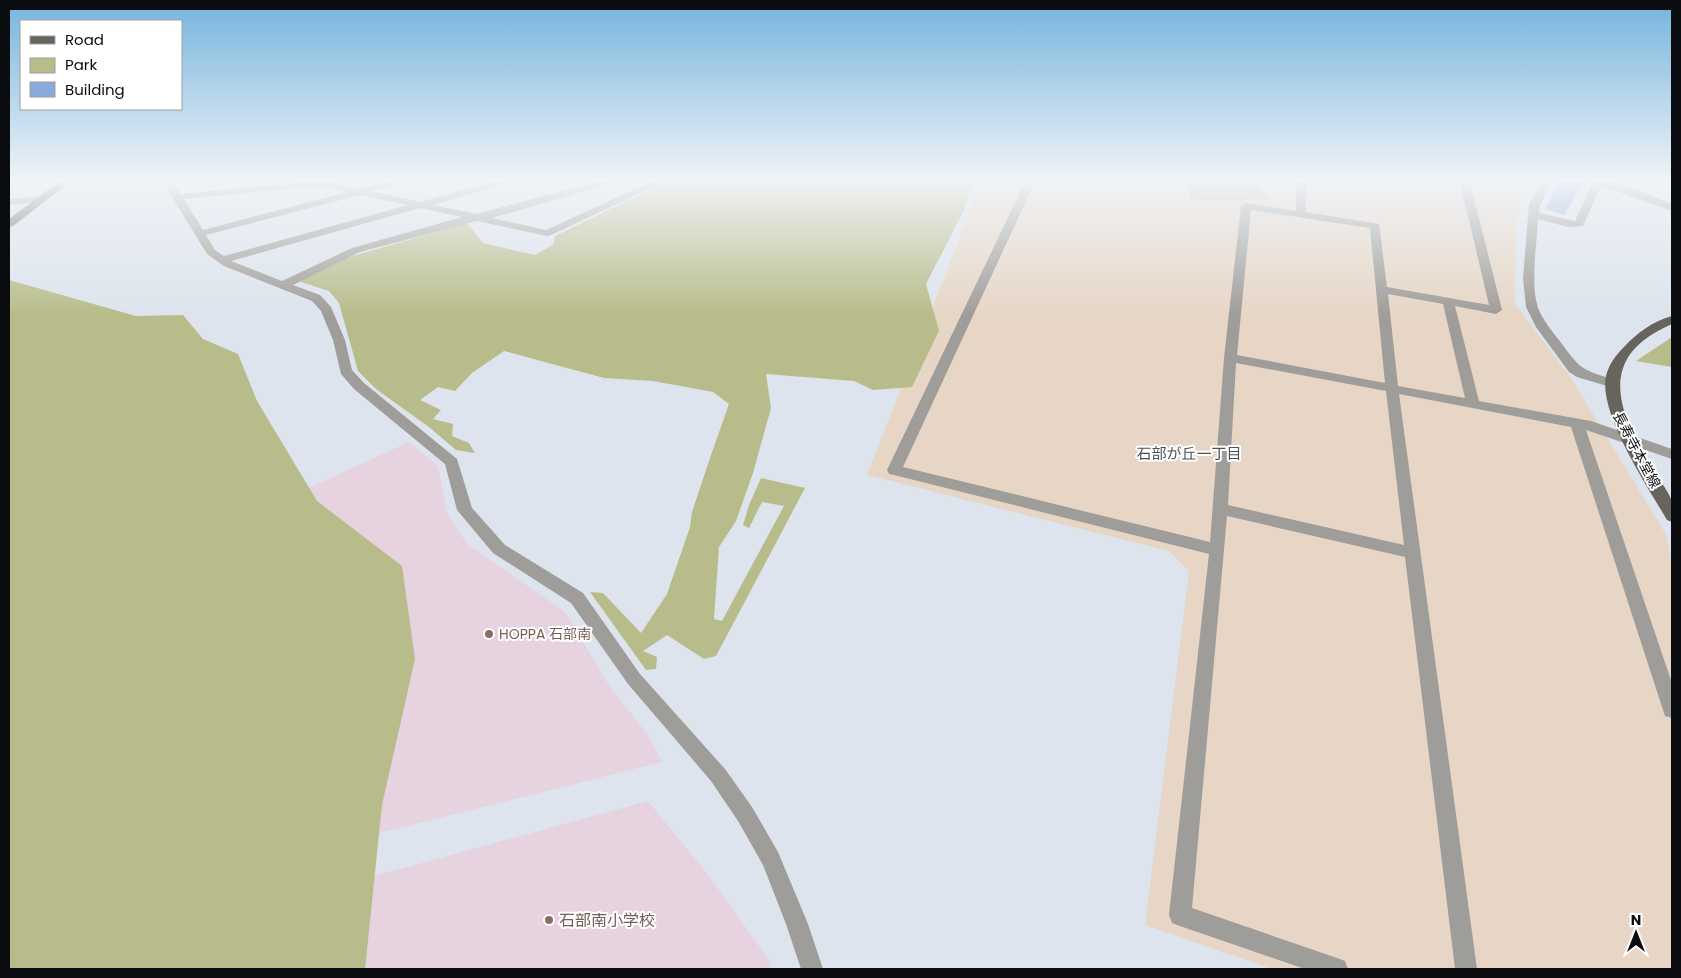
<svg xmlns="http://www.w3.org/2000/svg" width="1681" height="978" font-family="Poppins,'Noto Sans JP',sans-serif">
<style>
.industrial{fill:#e7d6c5}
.education{fill:#e7d2e0}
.green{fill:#b8bc8a}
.building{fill:#8ad}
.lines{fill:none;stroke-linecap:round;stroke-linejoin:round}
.minor{fill:#9f9d99;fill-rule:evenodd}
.major{fill:#66645c;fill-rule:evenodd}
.education-dot{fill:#8d6e63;stroke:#fff;stroke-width:2}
.labels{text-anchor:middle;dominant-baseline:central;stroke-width:4;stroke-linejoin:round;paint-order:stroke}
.street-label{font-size:14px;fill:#0a0c0f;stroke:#fff}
.education-label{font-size:14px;fill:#785e54;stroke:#fff;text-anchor:start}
.neighbourhood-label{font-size:15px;fill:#4b5058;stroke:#fff}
.near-education-label{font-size:16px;fill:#785e54;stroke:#fff;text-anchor:start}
</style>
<rect width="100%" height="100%" fill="#dde4ed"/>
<path class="industrial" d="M 983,178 L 1185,178 L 1201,196 L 1267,193 L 1267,178 L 1528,178 L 1516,224 L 1515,304 L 1571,378 L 1665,533 L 1672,561 L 1672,969 L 1272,969 L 1145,925 L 1189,571 L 1169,551 L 867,475 Z"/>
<path class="education" d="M 409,442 L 438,466 L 447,513 L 467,544 L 565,612 L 610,687 L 648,735 L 662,762 L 367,836 L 298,493 Z
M 648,801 L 709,876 L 769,960 L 771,969 L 353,969 L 360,880 Z"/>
<path class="green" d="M 674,178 L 995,178 L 973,184 L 963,212 L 926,284 L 939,331 L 912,387 L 873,390 L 854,381 L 766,374 L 771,408 L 753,473 L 736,521 L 719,547 L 714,619 L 722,621 L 784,506 L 762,502 L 749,528 L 743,525 L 749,505 L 761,478 L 805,488 L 716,656 L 704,659 L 667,635 L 643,651 L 657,657 L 656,669 L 646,670 L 590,592 L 603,593 L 641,633 L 667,594 L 690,527 L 692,512 L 710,458 L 729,404 L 713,392 L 653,381 L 604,378 L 504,351 L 472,373 L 455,391 L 438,387 L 420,400 L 441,410 L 433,419 L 453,424 L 452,436 L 469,443 L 475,453 L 456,450 L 429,427 L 376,389 L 358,371 L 339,303 L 329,291 L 301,282 L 302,279 L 339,260 L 467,223 L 483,243 L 535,255 L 554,244 L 555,236 Z
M 1178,178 L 1255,178 L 1254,179 L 1261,190 L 1272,199 L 1221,201 L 1189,199 L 1190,191 Z
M 9,280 L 136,316 L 183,315 L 203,339 L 238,354 L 257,401 L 317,501 L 402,566 L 415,659 L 382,805 L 365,969 L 9,969 Z
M 1672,337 L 1672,367 L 1636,361 Z"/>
<path class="building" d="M 1561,178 L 1578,178 L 1584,182 L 1564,215 L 1545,209 Z"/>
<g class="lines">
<path class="minor" d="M 164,178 L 174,178 L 174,183 L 180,194 L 321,180 L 360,189 L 400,178 L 416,178 L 414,180 L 372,191 L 420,202 L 506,178 L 522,178 L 520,180 L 433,205 L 477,214 L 610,178 L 626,178 L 624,180 L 492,218 L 546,230 L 659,178 L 672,178 L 551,235 L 547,236 L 477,221 L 360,252 L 293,285 L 320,295 L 331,307 L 345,340 L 352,370 L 364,383 L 457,459 L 472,508 L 505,545 L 583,593 L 640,674 L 725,769 L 752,807 L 778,852 L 808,924 L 823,969 L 801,969 L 786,924 L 763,865 L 738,821 L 711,781 L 628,684 L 571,603 L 493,553 L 457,510 L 445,464 L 354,389 L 341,374 L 333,340 L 321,311 L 312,301 L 224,266 L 207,254 L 172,197 L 164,183 ZM 321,186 L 347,192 L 203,230 L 184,199 ZM 360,195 L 408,205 L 224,256 L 215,250 L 206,235 ZM 420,208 L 462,217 L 352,248 L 282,281 L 231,261 Z
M 1296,178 L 1306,178 L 1306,212 L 1379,224 L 1387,287 L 1489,305 L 1459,178 L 1469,178 L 1502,310 L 1496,314 L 1455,306 L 1479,401 L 1591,421 L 1672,449 L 1672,459 L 1586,430 L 1672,683 L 1672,718 L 1665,716 L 1663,710 L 1571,427 L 1399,394 L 1477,969 L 1455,969 L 1405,557 L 1227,516 L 1192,908 L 1337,958 L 1345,961 L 1348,969 L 1305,969 L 1180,926 L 1172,923 L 1169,915 L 1209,554 L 894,475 L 889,474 L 887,470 L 1023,186 L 1028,183 L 1033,186 L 903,467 L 1210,542 L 1224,358 L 1241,206 L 1246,203 L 1296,211 ZM 1251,210 L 1370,228 L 1385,383 L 1237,355 ZM 1388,294 L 1443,304 L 1465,398 L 1398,386 ZM 1236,363 L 1386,391 L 1404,545 L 1228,505 Z
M 1541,178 L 1551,178 C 1551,191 1539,200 1539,213 L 1575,221 L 1592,183 L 1580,178 C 1611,178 1644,192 1672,204 L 1672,211 L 1601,186 L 1583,226 L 1568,227 L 1538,219 C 1537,245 1530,283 1538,308 C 1543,320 1551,330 1559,340 C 1581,370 1581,370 1617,380 L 1619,383 L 1617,386 L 1607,386 L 1577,377 L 1569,372 L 1536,327 L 1526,307 L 1523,278 L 1529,204 L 1541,185 Z
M 42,196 L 46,197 L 46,201 L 9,205 L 9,199 Z"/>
<path class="major" d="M 64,178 L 75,178 L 13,226 L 9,227 L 9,219 Z
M 1672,316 L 1672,324 C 1598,356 1616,406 1648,463 C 1655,474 1669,491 1672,502 C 1674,508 1672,516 1672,522 L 1667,520 C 1648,487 1598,413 1606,376 C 1609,364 1615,356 1624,347 C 1637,333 1653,321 1672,316 Z"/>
</g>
<linearGradient id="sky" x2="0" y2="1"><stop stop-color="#75b4dd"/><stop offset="0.57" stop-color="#f0f3f7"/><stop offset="1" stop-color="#f0f3f7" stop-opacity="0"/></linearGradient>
<rect width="1681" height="315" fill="url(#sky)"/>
<g class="education-dot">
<circle cx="489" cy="634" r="5"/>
<circle cx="549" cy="920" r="5"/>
</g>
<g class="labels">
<g class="street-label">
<text transform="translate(1637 450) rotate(62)">長寿寺本堂線</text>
</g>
<g class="education-label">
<text x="499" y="634">HOPPA 石部南</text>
</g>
<g class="neighbourhood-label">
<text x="1189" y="453">石部が丘一丁目</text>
</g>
<g class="near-education-label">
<text x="559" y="920">石部南小学校</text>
</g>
</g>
<rect width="1681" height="978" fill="none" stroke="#0a0c0f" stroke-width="20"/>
<rect x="20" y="20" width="162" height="90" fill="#ffffff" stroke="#9d9e9f"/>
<rect x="30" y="36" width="25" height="8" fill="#66645c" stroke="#9d9e9f"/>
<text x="65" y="45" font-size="15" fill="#0a0c0f">Road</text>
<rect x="30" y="58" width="25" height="15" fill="#b8bc8a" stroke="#9d9e9f"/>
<text x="65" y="70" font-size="15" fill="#0a0c0f">Park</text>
<rect x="30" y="82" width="25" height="15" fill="#88aadd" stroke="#9d9e9f"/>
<text x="65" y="95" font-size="15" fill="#0a0c0f">Building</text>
<g transform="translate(1636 933)" stroke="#ffffff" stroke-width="4" paint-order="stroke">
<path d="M0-4L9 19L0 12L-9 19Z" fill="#0a0c0f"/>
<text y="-8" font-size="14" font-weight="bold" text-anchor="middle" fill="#0a0c0f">N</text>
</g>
</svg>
